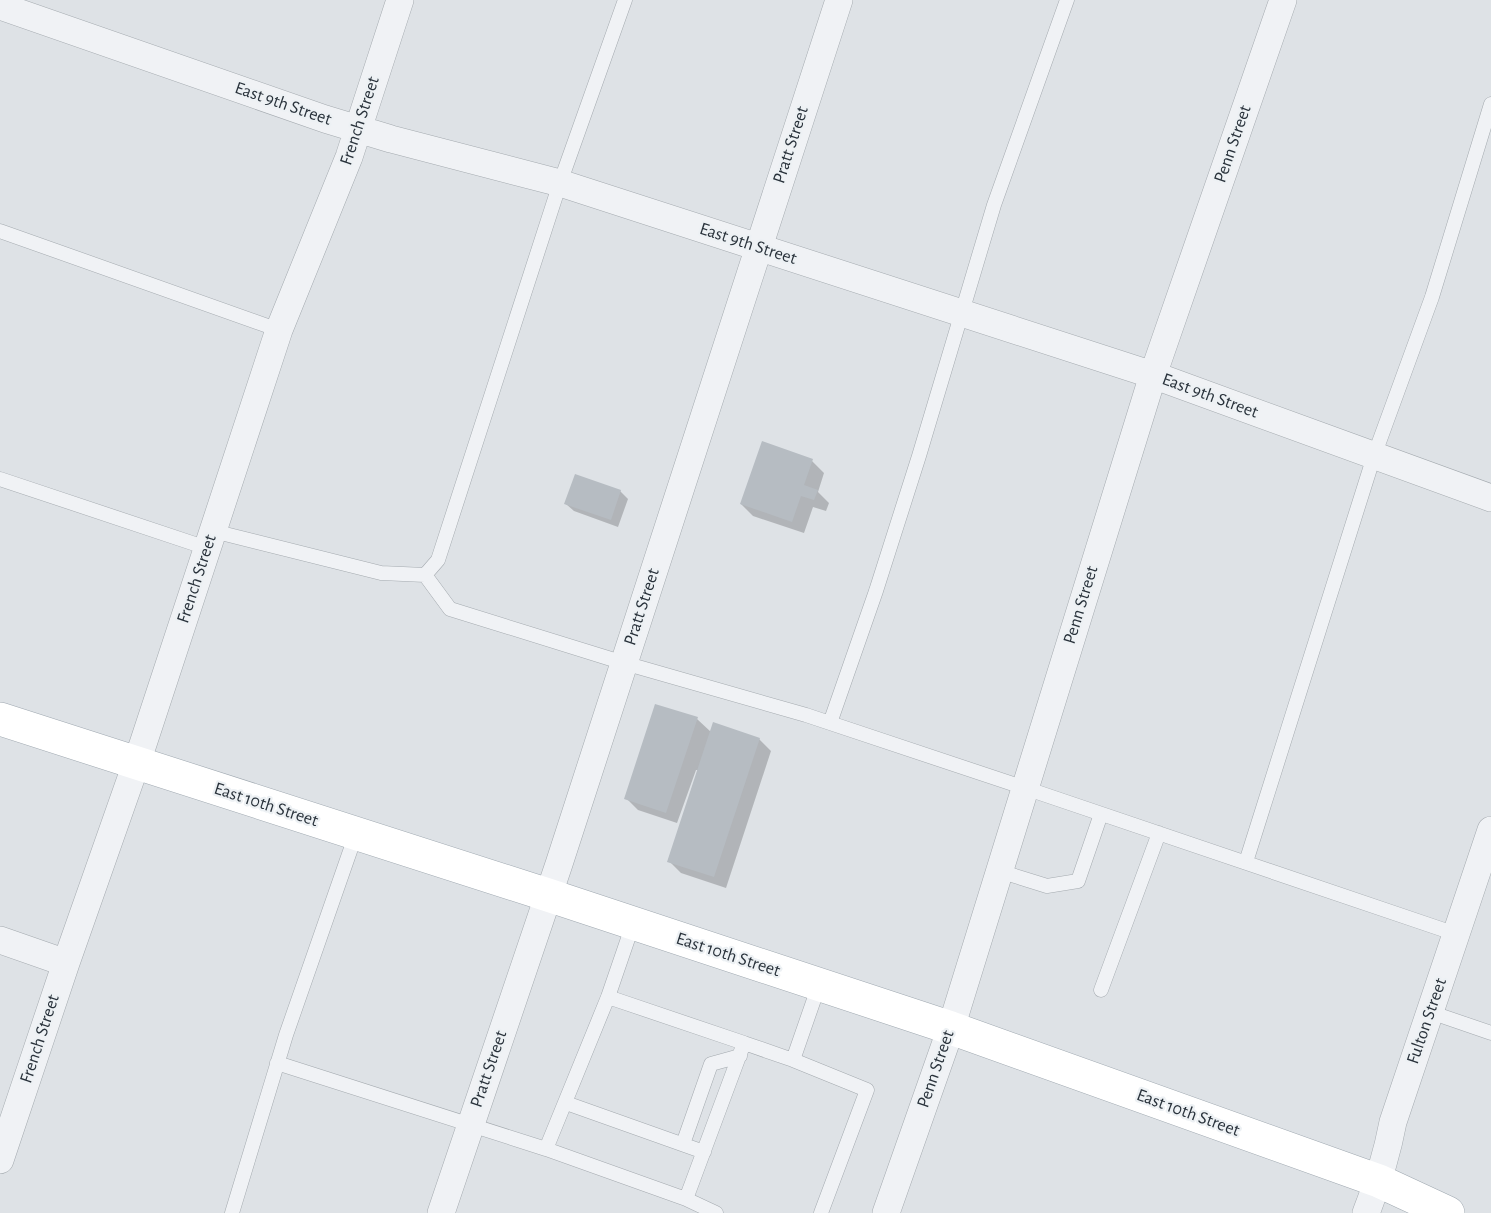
<svg xmlns="http://www.w3.org/2000/svg" width="1491" height="1213" font-family="'Alegreya Sans',sans-serif">
<style>
.shadow{fill:#0003}
.building{fill:#b6bcc2}
.lines{fill:none;stroke-linecap:round;stroke-linejoin:round}
.service-casing{stroke:#a4aaaf;stroke-width:15}
.minor-casing{stroke:#a4aaaf;stroke-width:28}
.primary-casing{stroke:#9fa8b0;stroke-width:34}
.service{stroke:#f0f2f5;stroke-width:14}
.minor{stroke:#f0f2f5;stroke-width:27}
.primary{stroke:#fff;stroke-width:33}
.labels{text-anchor:middle;dominant-baseline:central;stroke-width:4.5;stroke-linejoin:round;paint-order:stroke}
.street-label{font-size:18px;fill:#29323b;stroke:#edf1f4}
</style>
<rect width="100%" height="100%" fill="#dee2e6"/>
<path class="shadow" d="M 812,461 L 824,473 L 818,492 L 829,503 L 826,511 L 813,507 L 804,533 L 753,516 L 741,504 Z
M 620,491 L 628,499 L 618,527 L 574,511 L 566,504 Z
M 697,719 L 711,732 L 759,739 L 771,751 L 726,888 L 681,873 L 669,861 L 699,770 L 696,770 L 677,823 L 638,810 L 626,798 Z"/>
<path class="building" d="M 762,441 L 813,459 L 804,485 L 818,490 L 814,500 L 801,496 L 792,522 L 740,504 Z
M 575,474 L 621,490 L 611,520 L 564,504 Z
M 655,704 L 698,717 L 666,813 L 624,799 Z
M 713,722 L 760,738 L 714,877 L 667,862 Z"/>
<g class="lines">
<g class="service-casing">
<path id="service" d="M 0,231 L 279,330
M 0,479 L 207,548
M 213,531 L 381,573 L 425,575 L 438,560 L 560,183 L 625,0
M 425,575 L 450,609 L 624,663 L 806,715 L 1025,788 L 1456,934
M 830,723 L 876,591 L 919,456 L 994,205 L 1067,0
M 1246,862 L 1374,456 L 1432,297 L 1491,104
M 999,871 L 1047,886 L 1078,881 L 1101,814
M 1101,990 L 1159,833
M 608,997 L 744,1043 L 686,1199 L 546,1149 L 608,997 L 633,924
M 1430,1012 L 1491,1033
M 744,1043 L 793,1060 L 867,1090 L 821,1213
M 793,1060 L 819,985
M 277,1063 L 546,1149
M 566,1103 L 704,1152
M 683,1144 L 711,1064 L 740,1056
M 686,1199 L 716,1213
M 232,1213 L 286,1035 L 356,834"/>
</g>
<g class="minor-casing">
<path id="minor" d="M 0,6 L 325,119 L 391,139 L 560,183 L 1153,375 L 1491,498
M 0,940 L 66,963
M 0,1160 L 66,963 L 143,744 L 279,330 L 349,157 L 400,0
M 441,1213 L 559,864 L 839,0
M 886,1213 L 951,1028 L 1153,375 L 1283,0
M 1366,1213 C 1378,1183 1387,1154 1393,1122 L 1491,830"/>
</g>
<g class="primary-casing">
<path id="primary" d="M 0,719 L 548,895 L 951,1028 L 1379,1181 L 1448,1213"/>
</g>
<use href="#service" class="service"/>
<use href="#minor" class="minor"/>
<use href="#primary" class="primary"/>
</g>
<g class="labels">
<g class="street-label">
<text transform="translate(283 104) rotate(19)">East 9th Street</text>
<text transform="translate(360 121) rotate(-72)">French Street</text>
<text transform="translate(1233 144) rotate(-71)">Penn Street</text>
<text transform="translate(791 145) rotate(-72)">Pratt Street</text>
<text transform="translate(748 244) rotate(18)">East 9th Street</text>
<text transform="translate(1210 396) rotate(20)">East 9th Street</text>
<text transform="translate(197 579) rotate(-72)">French Street</text>
<text transform="translate(1081 605) rotate(-73)">Penn Street</text>
<text transform="translate(642 607) rotate(-72)">Pratt Street</text>
<text transform="translate(266 805) rotate(18)">East 10th Street</text>
<text transform="translate(728 955) rotate(18)">East 10th Street</text>
<text transform="translate(1427 1021) rotate(-71)">Fulton Street</text>
<text transform="translate(40 1039) rotate(-72)">French Street</text>
<text transform="translate(489 1069) rotate(-71)">Pratt Street</text>
<text transform="translate(936 1069) rotate(-71)">Penn Street</text>
<text transform="translate(1188 1113) rotate(20)">East 10th Street</text>
</g>
</g>
</svg>
